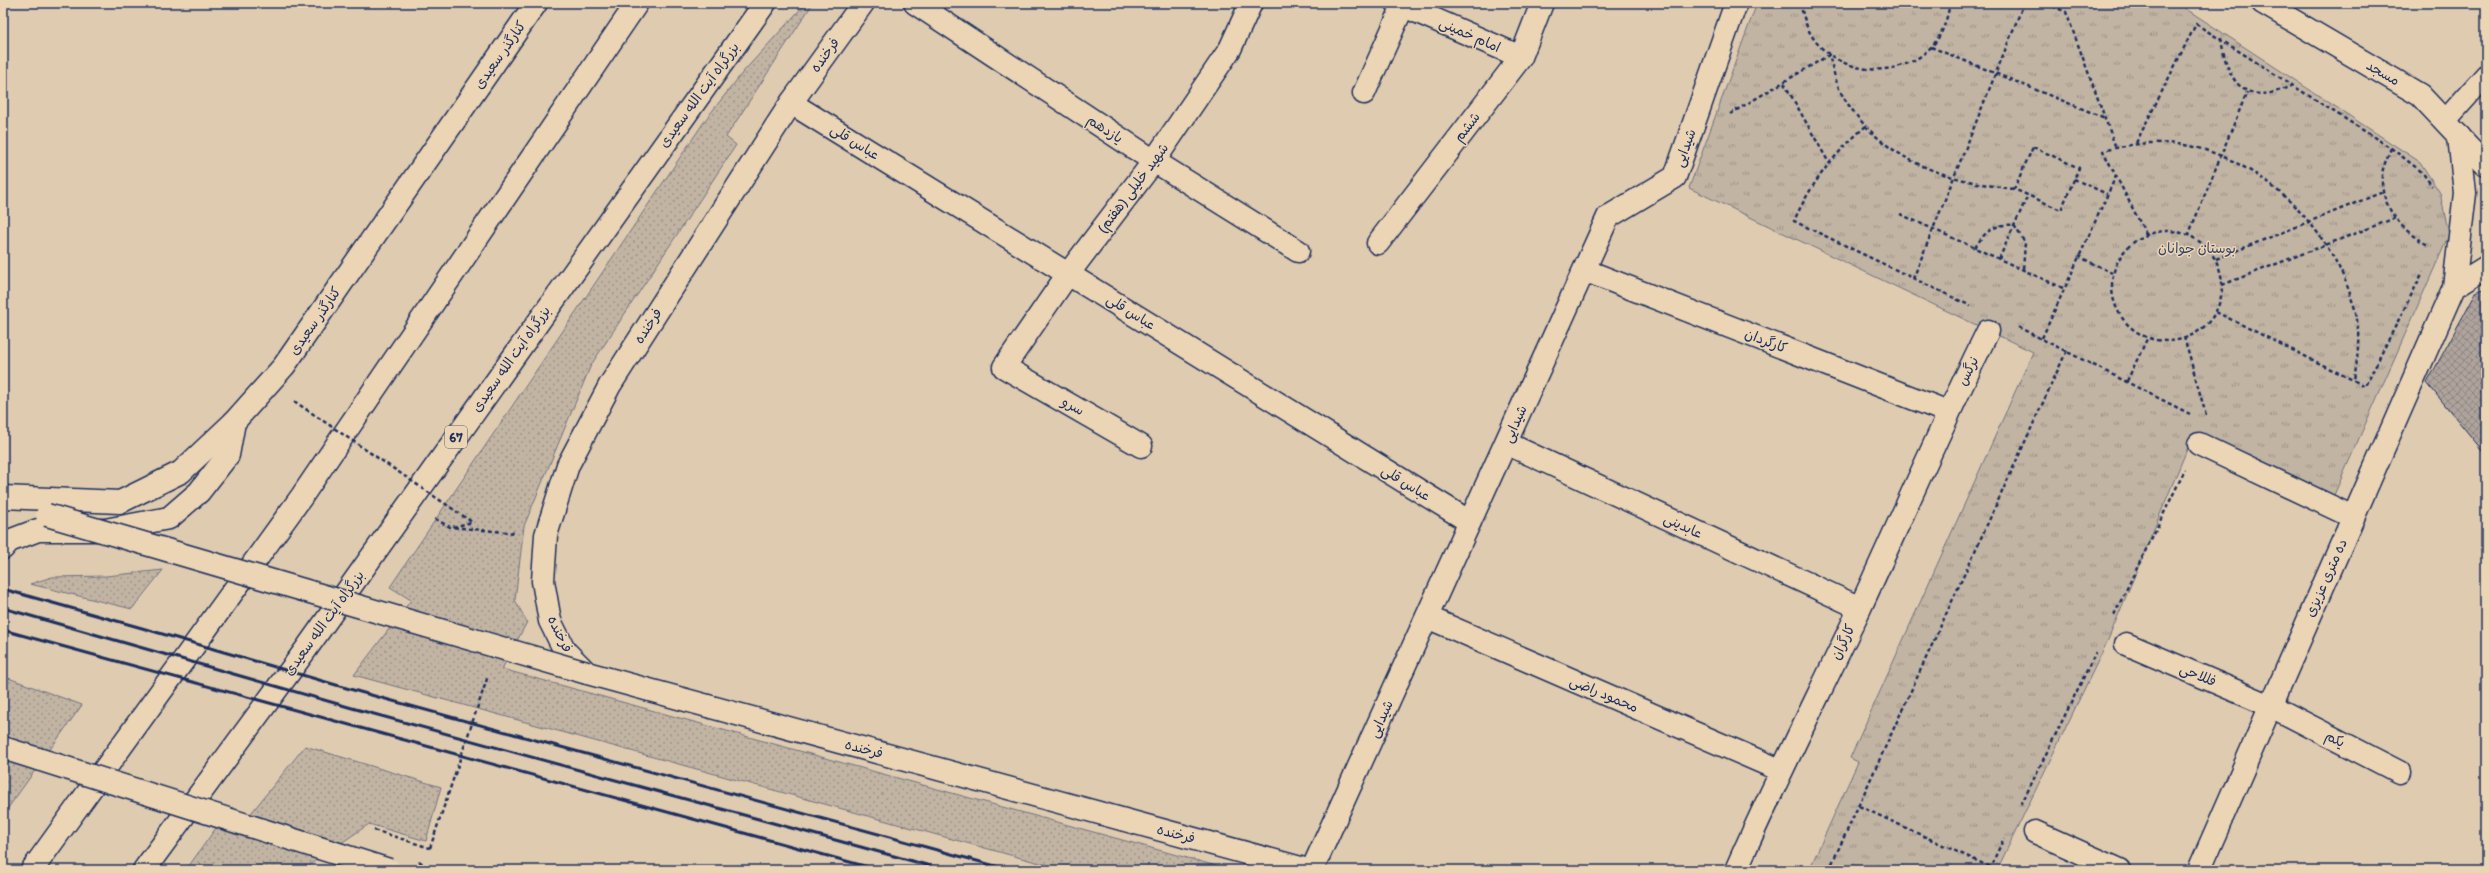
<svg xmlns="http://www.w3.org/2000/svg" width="2489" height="873" font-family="Itim,'Playpen Sans Arabic',sans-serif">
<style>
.grass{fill:url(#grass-dots);stroke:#6e7280}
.park{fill:url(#park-tufts);stroke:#6e7280}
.building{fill:url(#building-cross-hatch);stroke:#1b2f5e}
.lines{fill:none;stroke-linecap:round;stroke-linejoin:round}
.service-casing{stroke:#1b2f5e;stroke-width:24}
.minor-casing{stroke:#1b2f5e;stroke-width:25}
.tertiary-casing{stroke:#1b2f5e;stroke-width:25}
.secondary-casing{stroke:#1b2f5e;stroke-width:25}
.trunk-casing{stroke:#1b2f5e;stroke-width:25}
.path{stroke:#1b2f5e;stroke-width:2.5;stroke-dasharray:4 3;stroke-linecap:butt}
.service{stroke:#ecd5b5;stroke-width:21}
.minor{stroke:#ecd5b5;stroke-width:22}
.tertiary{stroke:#ecd5b5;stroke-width:22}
.secondary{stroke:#ecd5b5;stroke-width:22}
.trunk{stroke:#ecd5b5;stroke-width:22}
.rail{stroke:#1b2f5e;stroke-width:3}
.tertiary-bridge-casing{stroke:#1b2f5e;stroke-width:25;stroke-linecap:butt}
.secondary-bridge-casing{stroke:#1b2f5e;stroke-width:25;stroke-linecap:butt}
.path-bridge{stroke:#1b2f5e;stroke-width:2.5;stroke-dasharray:4 3;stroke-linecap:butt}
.tertiary-bridge{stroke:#ecd5b5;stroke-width:22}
.secondary-bridge{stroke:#ecd5b5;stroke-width:22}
.labels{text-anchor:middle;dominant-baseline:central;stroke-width:3;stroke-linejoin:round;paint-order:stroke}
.shield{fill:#ecd5b5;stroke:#5a6178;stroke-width:1}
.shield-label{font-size:13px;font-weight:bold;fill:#1b2f5e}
.street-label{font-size:14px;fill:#1b2f5e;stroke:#ecd5b5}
.park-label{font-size:14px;fill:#344368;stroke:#ecd5b5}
</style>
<defs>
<pattern id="grass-dots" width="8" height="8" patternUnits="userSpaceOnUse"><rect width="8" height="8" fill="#c2b4a3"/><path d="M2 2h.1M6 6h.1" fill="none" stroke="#9d9388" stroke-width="1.8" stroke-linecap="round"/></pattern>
<pattern id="park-tufts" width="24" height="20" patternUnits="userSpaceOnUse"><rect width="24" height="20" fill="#c2b4a3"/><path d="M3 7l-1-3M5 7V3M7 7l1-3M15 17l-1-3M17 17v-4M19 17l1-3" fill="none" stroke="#9d9388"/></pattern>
<pattern id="building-cross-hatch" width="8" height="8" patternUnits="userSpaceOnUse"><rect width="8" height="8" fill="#afa49c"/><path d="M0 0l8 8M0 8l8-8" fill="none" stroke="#8e8682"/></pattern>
</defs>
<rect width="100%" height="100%" fill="#dfcbb0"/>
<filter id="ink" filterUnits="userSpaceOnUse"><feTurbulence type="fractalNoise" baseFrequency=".025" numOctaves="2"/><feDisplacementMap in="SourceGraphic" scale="8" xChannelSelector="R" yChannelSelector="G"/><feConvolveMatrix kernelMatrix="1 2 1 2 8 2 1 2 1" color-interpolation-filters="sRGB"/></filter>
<g filter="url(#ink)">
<path class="grass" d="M 806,3 L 813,3 L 726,137 L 736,145 L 591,365 L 524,526 L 515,600 L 527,622 L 502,669 L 1231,870 L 1065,870 L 354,675 L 411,600 L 390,587 L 706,119 L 743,72 Z
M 163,570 L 132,609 L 30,584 L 52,577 L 106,576 Z
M 3,676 L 82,705 L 3,815 Z
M 305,746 L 441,787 L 426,841 L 369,824 L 312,863 L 305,870 L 186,870 L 228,811 L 244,822 Z"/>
<path class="park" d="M 1757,3 L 2177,3 L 2420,162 L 2440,193 L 2449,235 L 2326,513 L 2190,442 L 2108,640 L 1997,870 L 1809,870 L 1858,762 L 1850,758 L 2033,352 L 1689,188 Z"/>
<path class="building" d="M 2486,288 L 2486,455 L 2427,383 L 2476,292 Z"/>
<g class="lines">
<g class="service-casing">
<path id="service" d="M 2445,121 L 2486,75"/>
</g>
<g class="minor-casing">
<path id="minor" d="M 915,3 L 1154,161 L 1298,251
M 1397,3 L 1521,57
M 1364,93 L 1403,6
M 791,103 L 1470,522
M 1378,243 L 1521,57 L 1542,3
M 1584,270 L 1948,412
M 2454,287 L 2486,267
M 1506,443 L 1860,608
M 2199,444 L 2353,517
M 1141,446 L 1004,367 L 1068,274 L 1154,161 L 1230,49 L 1251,3
M 1427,617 L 1780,770
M 2126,644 L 2271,706 L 2399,772
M 2035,832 L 2120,870
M 1312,870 L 1608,217 L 1675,177 L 1736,3
M 1736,870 C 1775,781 1819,695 1860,608 C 1903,515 1943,422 1988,331
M 2199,870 L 2454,287 L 2465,193 L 2459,136"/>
</g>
<g class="tertiary-casing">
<path id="tertiary" d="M 3,548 L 9,541 L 38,530 L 105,530 L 169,518 L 199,492 L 228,455 L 234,422
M 3,748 L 38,759"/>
</g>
<g class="secondary-casing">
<path id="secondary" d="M 863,3 L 791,103 L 610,385 L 568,465 L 546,535 L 543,581 L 550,621 L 565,651 L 587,673 L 1308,870
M 2263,3 L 2420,95 L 2486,165
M 3,497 L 120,502 L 181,472 L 234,422 L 284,366 L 536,3"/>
</g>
<g class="trunk-casing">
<path id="trunk" d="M 32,870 L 302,496 L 637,3
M 144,870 L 304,652 L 765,3"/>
</g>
<path class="path" d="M 1801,3 C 1801,10 1804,17 1806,24 C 1824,73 1896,85 1931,47 C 1943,35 1947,19 1950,3
M 2046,3 L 2066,12 L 2116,148
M 2221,38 C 2227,84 2246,108 2293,85
M 1931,47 L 2105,118
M 1784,83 L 1829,163
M 1730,114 L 1829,55 C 1833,68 1836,86 1844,98 C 1884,161 1944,180 2014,189
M 1866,126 C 1834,154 1811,183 1794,221 L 1971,306
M 2136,143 L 2196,24 L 2391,148 L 2422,172 L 2432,186
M 2033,147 L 2079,168 L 2061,210 L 2014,189 Z
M 2391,148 C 2388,156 2383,166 2382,174 C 2380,206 2401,231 2428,245
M 2074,179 L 2107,194
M 1900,214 L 2063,288
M2112 286a55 55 0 1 1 110 0a55 55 0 1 1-110 0Z
M 2146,234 L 2103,151 C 2123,146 2142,142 2163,143 C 2246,145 2327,220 2351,297 C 2353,304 2357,312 2357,320 C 2360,341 2357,360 2354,380
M 2188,236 L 2247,92
M 1975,248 C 1984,232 1995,223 2014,225 L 2025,243 L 2023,270
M 2078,256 L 2112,273
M 1999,259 L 2028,195
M 2216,259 L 2383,192
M 1913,279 L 2024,3
M 2222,285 L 2395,218
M 2216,312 L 2365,386 L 2423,272
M 2018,327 L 2190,414
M 2184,337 L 2206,415
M 2042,338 L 2116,176
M 2127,381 L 2147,339
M 435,519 L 450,527 L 516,533
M 453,527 L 472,522
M 2114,615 L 2185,470
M 2021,805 L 2096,652
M 1859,806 L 1990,867
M 374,830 L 430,848
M 419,861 L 431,870
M 1829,870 L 2067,350
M 1989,870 L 2004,838"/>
<use href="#service" class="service"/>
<use href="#minor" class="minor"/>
<use href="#tertiary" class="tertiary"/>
<use href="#secondary" class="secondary"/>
<use href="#trunk" class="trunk"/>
<path class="rail" d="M 3,589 L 142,628 L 360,692 L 1010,870
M 3,608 L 352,708 L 945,870
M 3,630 L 879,870"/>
<g class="tertiary-bridge-casing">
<path id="tertiary-bridge" d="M 38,759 L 389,870"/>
</g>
<g class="secondary-bridge-casing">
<path id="secondary-bridge" d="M 47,515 L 587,673"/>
</g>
<path class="path-bridge" d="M 294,401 L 472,522
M 430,848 L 488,676"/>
<use href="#tertiary-bridge" class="tertiary-bridge"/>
<use href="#secondary-bridge" class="secondary-bridge"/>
</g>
</g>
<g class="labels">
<rect class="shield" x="445" y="426" width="22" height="22" rx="3"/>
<g class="shield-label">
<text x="456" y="437">67</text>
</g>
<g class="street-label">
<text transform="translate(1470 35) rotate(24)">امام خمینی</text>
<text transform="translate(500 55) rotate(-55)">کنارگذر سعیدی</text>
<text transform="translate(825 55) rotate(-54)">فرخنده</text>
<text transform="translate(2383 73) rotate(30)">مسجد</text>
<text transform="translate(699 95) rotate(-54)">بزرگراه آیت الله سعیدی</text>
<text transform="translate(1467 127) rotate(-52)">ششم</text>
<text transform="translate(1105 129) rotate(33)">یازدهم</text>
<text transform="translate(855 142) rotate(32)">عباس قلی</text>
<text transform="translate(1685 148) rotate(-70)">شیدایی</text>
<text transform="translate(1133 188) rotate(-53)">شهید خلیلی (هفتم)</text>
<text transform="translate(1131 312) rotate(32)">عباس قلی</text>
<text transform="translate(315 321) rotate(-55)">کنارگذر سعیدی</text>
<text transform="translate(648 326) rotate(-57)">فرخنده</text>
<text transform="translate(1766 341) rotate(21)">کارگردان</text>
<text transform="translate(511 359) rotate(-55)">بزرگراه آیت الله سعیدی</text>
<text transform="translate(1968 371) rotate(-63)">نرگس</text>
<text transform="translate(1073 406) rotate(30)">سرو</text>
<text transform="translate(1515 424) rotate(-66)">شیدایی</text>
<text transform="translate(1406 483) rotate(32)">عباس قلی</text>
<text transform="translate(1683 526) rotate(25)">عابدینی</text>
<text transform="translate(2326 578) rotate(-66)">ده متری عزیزی</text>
<text transform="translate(324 623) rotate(-54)">بزرگراه آیت الله سعیدی</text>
<text transform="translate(560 634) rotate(64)">فرخنده</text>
<text transform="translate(1843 642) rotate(-64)">کارگران</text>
<text transform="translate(2198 675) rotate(23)">فللاحی</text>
<text transform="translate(1604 694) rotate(23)">محمود راضی</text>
<text transform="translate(1381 719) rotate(-65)">شیدایی</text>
<text transform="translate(2335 739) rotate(27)">یکم</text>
<text transform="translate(864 749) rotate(15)">فرخنده</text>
<text transform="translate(1176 834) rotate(15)">فرخنده</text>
</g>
<g class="park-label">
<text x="2197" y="248">بوستان جوانان</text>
</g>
</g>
<rect width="2489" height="873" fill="none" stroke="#ecd5b5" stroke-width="16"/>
<rect x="8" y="8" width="2473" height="857" fill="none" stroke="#1b2f5e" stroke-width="1.5" filter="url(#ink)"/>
</svg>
